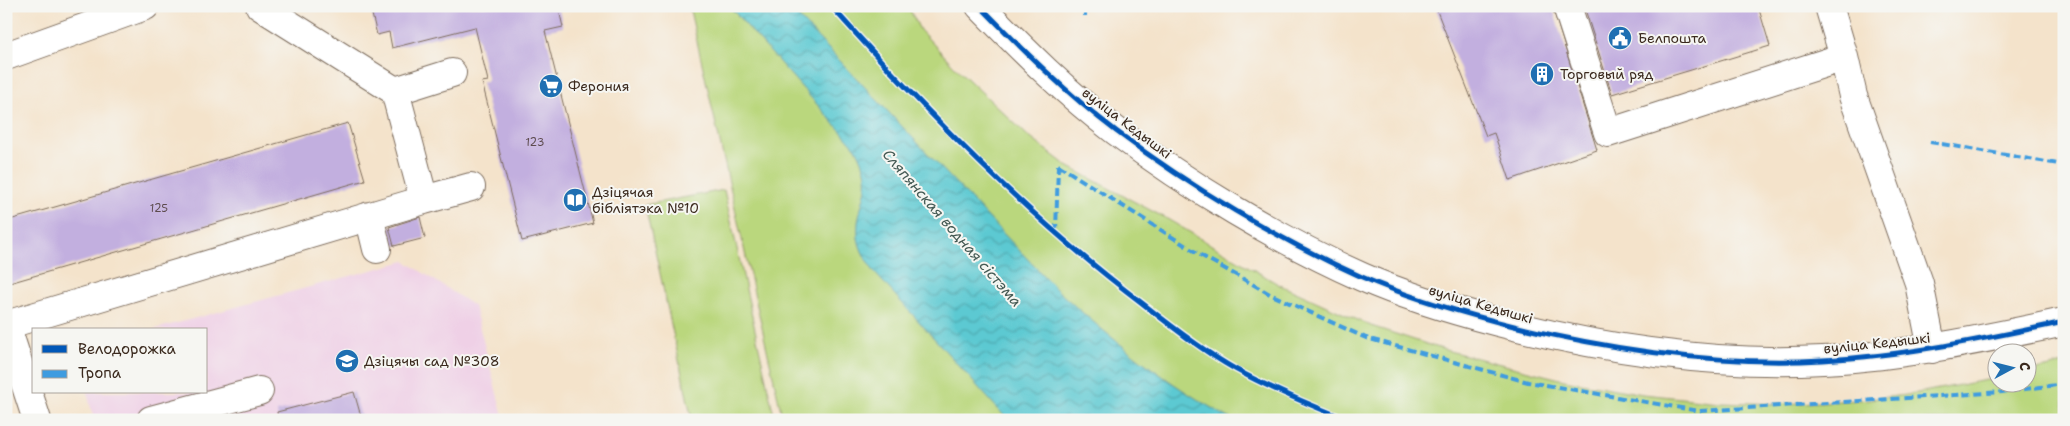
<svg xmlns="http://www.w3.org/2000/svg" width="2070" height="426" font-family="'Shantell Sans',sans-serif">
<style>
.built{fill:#efd0e6}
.green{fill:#bad77d;stroke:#7a804e}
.water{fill:url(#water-waves);stroke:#4c7a78}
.building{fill:#c2afdf}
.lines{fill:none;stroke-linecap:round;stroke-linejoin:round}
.minor-casing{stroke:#7c6b5b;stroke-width:30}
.minor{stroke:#fff;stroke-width:28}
.quiet{stroke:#3f9ce0;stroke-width:4;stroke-dasharray:8 4;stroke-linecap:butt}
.cycleway-casing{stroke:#f6f6f2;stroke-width:8}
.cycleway{stroke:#0057b8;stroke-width:5}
.labels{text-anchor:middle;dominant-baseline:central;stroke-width:4;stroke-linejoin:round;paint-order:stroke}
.number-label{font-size:11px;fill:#5d4b4e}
.poi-label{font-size:14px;fill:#3b2a1e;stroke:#f6f6f2;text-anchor:start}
.street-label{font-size:14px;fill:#3b2a1e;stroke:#f6f6f2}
.water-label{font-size:15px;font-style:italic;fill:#455a54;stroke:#f6f6f2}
</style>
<defs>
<pattern id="water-waves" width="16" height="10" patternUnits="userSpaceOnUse" patternTransform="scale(1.25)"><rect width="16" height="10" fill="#5cc9d2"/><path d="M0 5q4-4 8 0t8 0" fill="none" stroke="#4da3aa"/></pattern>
</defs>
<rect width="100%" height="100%" fill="#f6f6f2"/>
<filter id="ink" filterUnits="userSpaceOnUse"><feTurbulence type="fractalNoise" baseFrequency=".02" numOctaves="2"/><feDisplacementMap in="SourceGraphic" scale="10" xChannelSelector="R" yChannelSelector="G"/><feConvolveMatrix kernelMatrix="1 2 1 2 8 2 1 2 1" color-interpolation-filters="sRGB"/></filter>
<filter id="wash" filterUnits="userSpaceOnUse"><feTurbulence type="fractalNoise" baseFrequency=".0096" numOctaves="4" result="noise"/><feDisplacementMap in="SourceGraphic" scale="20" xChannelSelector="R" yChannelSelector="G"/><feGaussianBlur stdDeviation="1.12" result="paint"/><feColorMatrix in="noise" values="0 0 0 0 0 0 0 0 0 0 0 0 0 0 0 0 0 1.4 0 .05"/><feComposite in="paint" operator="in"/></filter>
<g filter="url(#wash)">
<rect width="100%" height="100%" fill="#f4e3cb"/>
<path class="built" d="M 405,261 L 474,306 L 504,420 L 94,420 L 87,392 L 206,392 L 206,330 L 152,330 Z"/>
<path class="green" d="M 689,6 L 908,6 L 920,30 L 954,66 L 1028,136 L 1067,166 L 1169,220 L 1278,284 L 1371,326 L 1445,350 L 1564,380 L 1643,394 L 1719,402 L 1779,404 L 1859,400 L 1907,395 L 1997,378 L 1998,384 L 2028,384 L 2028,372 L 2064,364 L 2064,420 L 783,420 Z
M 724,190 L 775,420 L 692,420 L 645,205 Z"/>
<path class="water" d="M 729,6 L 788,6 L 1056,289 C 1111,339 1168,385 1233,420 L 1008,420 L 875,273 C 868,263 860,251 858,238 C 854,201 880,191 856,148 Z"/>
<g id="blocks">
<path class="building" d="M 370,6 L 558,6 L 563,27 L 545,31 L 593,223 L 522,241 L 482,82 L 488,81 L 475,27 L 392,48 L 389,32 L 377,35 Z
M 1435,6 L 1552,6 L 1597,150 L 1510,180 L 1494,133 L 1486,136 Z
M 1584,6 L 1758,6 L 1770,46 L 1612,94 Z
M 348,123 L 365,180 L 6,284 L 6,221 Z
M 420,217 L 425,238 L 394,246 L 389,227 Z
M 354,392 L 362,420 L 278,420 L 277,412 Z"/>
</g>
</g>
<g filter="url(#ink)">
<use href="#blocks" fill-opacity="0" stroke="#7c6b5b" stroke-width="1"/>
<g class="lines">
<g class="minor-casing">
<path id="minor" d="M 980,6 C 1023,50 1067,94 1116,131 C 1189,186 1279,240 1362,277 C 1405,296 1452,310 1498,322 C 1603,349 1713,366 1823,360 C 1904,356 1984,339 2064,322
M 1567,6 L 1608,133 L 1844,57
M 1829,6 L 1844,57 L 1853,96 L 1919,283 L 1932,349
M 6,56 L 145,6
M 395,91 L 452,73
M 424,200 L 471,187
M 369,216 L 377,249
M 6,325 L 424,200 L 395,91 L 260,6
M 6,325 L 37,420
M 151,420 L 259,391"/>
</g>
<use href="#minor" class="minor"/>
<path class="quiet" d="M 1085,16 L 1085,6
M 1930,142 L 2064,165
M 1058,165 L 1202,256 L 1270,294 L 1366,338 L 1528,382 L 1699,411 L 2002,392 L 2064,384
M 1056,232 L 1058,165"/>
<g class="cycleway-casing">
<path id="cycleway" d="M 831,6 C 927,113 1028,217 1142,303 C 1171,326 1203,351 1235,369 C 1271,389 1310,405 1348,420
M 980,6 C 1023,50 1067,94 1116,131 C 1189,186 1279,240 1362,277 C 1405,296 1452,310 1498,322 C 1603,349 1713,366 1823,360 C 1904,356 1984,339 2064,322"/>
</g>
<use href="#cycleway" class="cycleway"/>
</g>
</g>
<defs>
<g id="civic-disc" transform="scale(1.25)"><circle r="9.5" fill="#1f6fb2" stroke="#f6f6f2"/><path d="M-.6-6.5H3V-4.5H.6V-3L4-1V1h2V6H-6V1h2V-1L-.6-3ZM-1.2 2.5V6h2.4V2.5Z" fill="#fff"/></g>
<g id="building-disc" transform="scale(1.25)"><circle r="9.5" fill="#1f6fb2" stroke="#f6f6f2"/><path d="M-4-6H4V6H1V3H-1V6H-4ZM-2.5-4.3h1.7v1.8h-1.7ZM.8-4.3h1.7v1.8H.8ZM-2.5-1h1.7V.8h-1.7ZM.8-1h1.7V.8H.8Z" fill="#fff"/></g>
<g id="supermarket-disc" transform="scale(1.25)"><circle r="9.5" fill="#1f6fb2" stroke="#f6f6f2"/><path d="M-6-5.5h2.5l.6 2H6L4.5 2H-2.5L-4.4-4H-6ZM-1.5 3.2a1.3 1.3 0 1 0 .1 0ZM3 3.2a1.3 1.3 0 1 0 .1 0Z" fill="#fff"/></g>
<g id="library-disc" transform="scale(1.25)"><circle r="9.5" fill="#1f6fb2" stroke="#f6f6f2"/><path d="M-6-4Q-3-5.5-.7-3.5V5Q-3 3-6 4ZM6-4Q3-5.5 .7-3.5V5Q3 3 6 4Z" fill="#fff"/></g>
<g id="school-disc" transform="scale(1.25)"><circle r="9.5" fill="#1f6fb2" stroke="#f6f6f2"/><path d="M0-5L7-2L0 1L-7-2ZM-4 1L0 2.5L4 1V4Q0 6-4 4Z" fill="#fff"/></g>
</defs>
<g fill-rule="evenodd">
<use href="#civic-disc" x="1620" y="38"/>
<use href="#building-disc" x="1542" y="74"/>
<use href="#supermarket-disc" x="551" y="86"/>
<use href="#library-disc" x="575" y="200"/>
<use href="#school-disc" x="347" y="361"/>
</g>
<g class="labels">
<g class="number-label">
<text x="535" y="142">123</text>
<text x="159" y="208">125</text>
</g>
<g class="poi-label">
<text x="1638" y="38">Белпошта</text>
<text x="1560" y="74">Торговый ряд</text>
<text x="568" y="86">Ферония</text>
<text x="592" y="192">Дзіцячая<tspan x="592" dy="16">бібліятэка №10</tspan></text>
<text x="364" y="361">Дзіцячы сад №308</text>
</g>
<g class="street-label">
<text transform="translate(1127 123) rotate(37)">вуліца Кедышкі</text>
<text transform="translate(1481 304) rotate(16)">вуліца Кедышкі</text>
<text transform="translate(1877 343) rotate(-6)">вуліца Кедышкі</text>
</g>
<g class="water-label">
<text transform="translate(952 228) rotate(49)">Сляпянская водная сістэма</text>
</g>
</g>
<rect width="2070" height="426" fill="none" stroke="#f6f6f2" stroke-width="25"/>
<rect x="32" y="328" width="175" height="65" fill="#f6f6f2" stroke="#aba49d"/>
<rect x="42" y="345" width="25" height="8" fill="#0057b8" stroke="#aba49d"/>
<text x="78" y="354" font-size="15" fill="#3b2a1e">Велодорожка</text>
<rect x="42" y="370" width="25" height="8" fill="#3f9ce0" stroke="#aba49d"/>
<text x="78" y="378" font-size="15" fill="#3b2a1e">Тропа</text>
<g transform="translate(2012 368) rotate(83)"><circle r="24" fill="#f6f6f2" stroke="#aba49d"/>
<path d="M0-4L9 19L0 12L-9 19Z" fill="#1f6fb2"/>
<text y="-8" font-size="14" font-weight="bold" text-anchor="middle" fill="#3b2a1e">С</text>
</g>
</svg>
